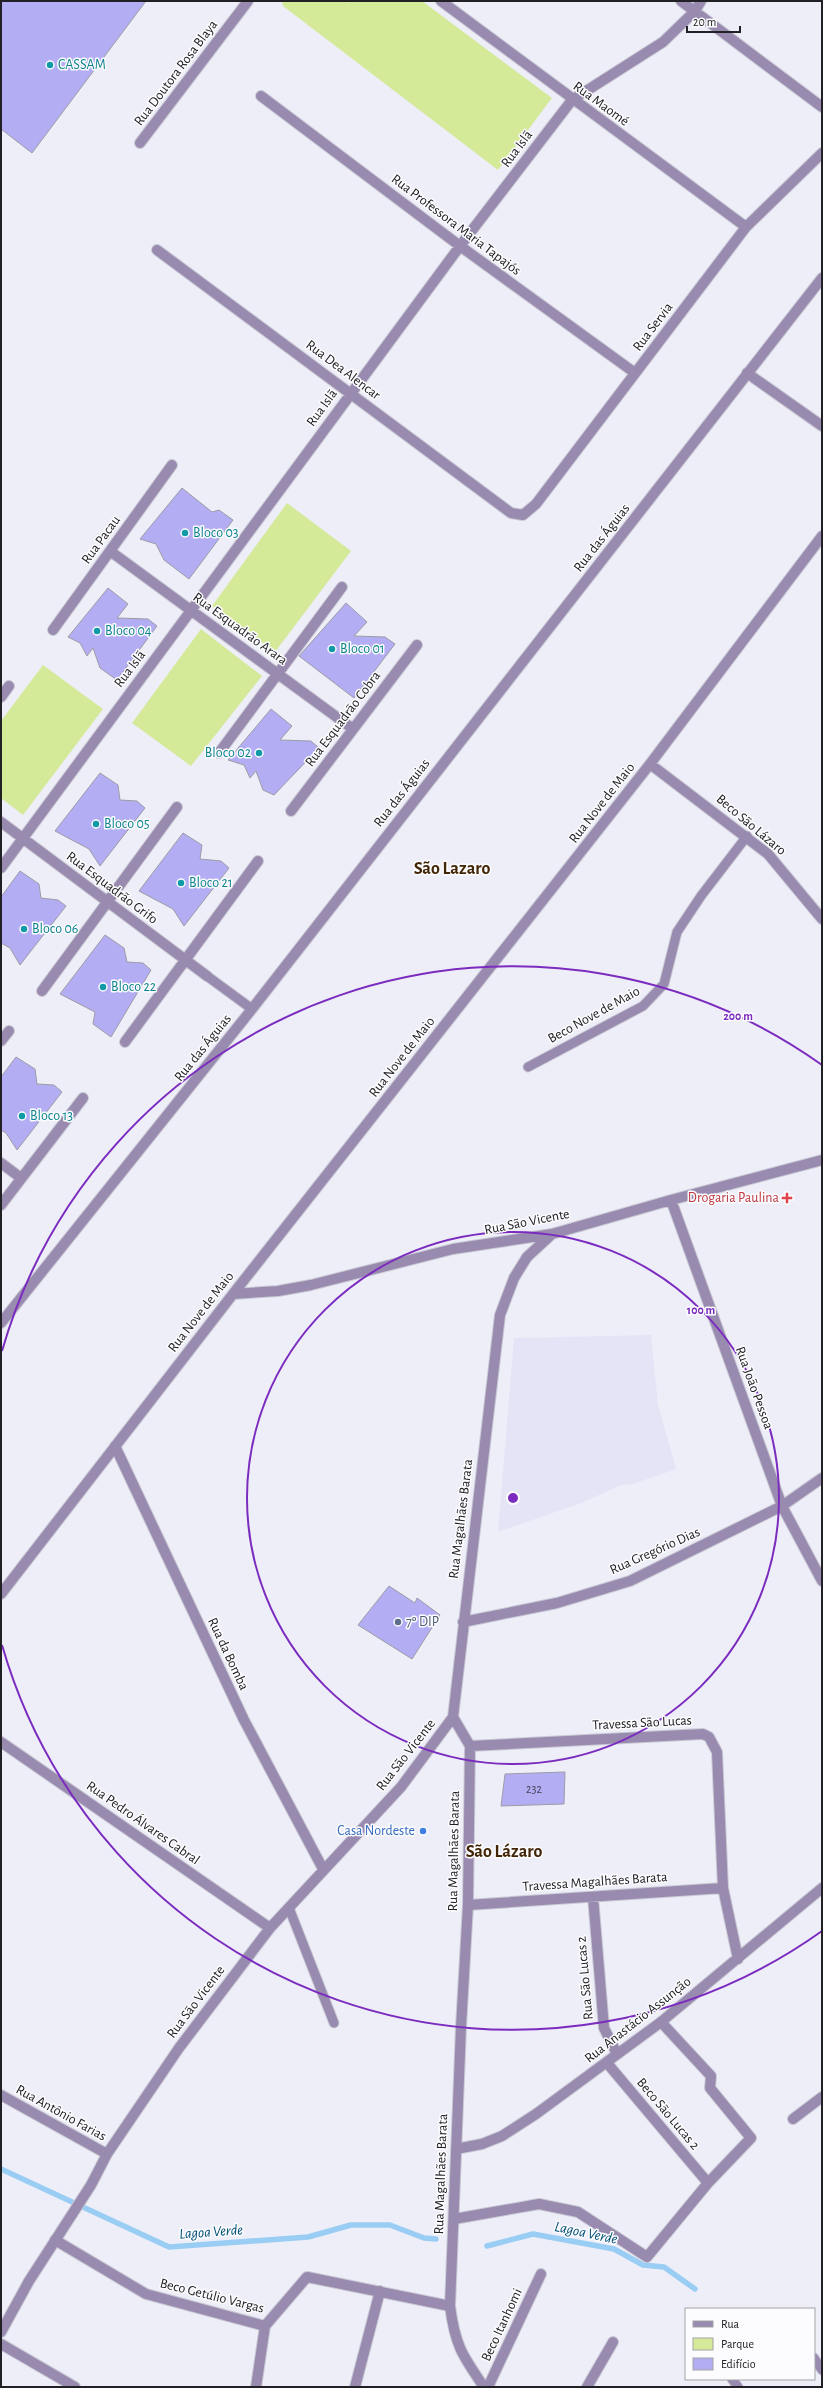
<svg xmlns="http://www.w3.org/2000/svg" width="823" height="2388" font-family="'Alegreya Sans',sans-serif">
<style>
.built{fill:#e5e4f7}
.green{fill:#d4ea99}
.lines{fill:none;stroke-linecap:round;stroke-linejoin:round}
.stream{stroke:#9acdf3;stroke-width:5.5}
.building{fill:#b3adf4;stroke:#9c9ca6}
.service-casing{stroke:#c9c9d3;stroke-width:11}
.pedestrian-casing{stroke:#c9c9d3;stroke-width:12}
.minor-casing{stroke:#c9c9d3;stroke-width:12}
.tertiary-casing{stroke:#c9c9d3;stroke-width:12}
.service{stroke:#998ab0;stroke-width:9}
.pedestrian{stroke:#998ab0;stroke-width:10}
.minor{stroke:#998ab0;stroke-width:10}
.tertiary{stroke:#998ab0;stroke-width:10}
.ring{fill:none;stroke:#7b2cbf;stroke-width:2}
.culture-dot{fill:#0f9aa8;stroke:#fcfcfe;stroke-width:1.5}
.health-dot{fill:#e0444e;stroke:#fcfcfe;stroke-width:1.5}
.service-dot{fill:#5c6f8a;stroke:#fcfcfe;stroke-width:1.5}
.shop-dot{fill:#3f7fe0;stroke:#fcfcfe;stroke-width:1.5}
.labels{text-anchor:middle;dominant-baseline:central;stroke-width:3;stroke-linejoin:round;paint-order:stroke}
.number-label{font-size:12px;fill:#464459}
.culture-label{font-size:14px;fill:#0d838f;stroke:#fcfcfe;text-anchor:start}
.street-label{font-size:14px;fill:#212125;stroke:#fcfcfe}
.health-label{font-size:14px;fill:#be3a42;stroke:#fcfcfe;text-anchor:end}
.service-label{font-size:14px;fill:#4e5e75;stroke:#fcfcfe;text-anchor:start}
.shop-label{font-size:14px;fill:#366cbe;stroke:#fcfcfe;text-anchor:end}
.water-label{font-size:15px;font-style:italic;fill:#024f77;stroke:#fcfcfe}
.district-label{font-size:18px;font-weight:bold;fill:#412506;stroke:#fcfcfe}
.centre{fill:#7b2cbf;stroke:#fcfcfe;stroke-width:2}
.ring-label{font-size:12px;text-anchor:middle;font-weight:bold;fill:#7b2cbf;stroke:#fcfcfe;stroke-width:3;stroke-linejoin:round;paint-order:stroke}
</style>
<rect width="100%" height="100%" fill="#eeeef9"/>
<path class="built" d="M 651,1335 L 658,1404 L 676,1469 L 633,1484 L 621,1485 L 584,1502 L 498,1532 L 514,1338 Z"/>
<path class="green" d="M 282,1 L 345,1 L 347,3 L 349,1 L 422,1 L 552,98 L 498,170 L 283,6 Z
M 287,503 L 351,551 L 275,652 L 212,606 Z
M 201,629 L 262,676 L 191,766 L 132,723 Z
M 43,665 L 103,709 L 23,815 L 1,798 L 1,721 Z"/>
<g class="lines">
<path class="stream" d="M 1,2169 L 169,2247 L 308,2237 L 351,2225 L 390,2225 L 424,2238 L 436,2239
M 487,2246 L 533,2234 L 614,2249 L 643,2265 L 664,2267 L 695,2289"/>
</g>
<path class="building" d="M 1,1 L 146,1 L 32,153 L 1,129 Z
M 182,488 L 212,512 L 219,510 L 233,520 L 189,579 L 164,560 L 156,544 L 140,539 Z
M 108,588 L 128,604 L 117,618 L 148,619 L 157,626 L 117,680 L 100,668 L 93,648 L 87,656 L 80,643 L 68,637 Z
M 346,603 L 367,622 L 354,636 L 385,637 L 395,644 L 354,698 L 299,656 Z
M 271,709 L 292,726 L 280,740 L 311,741 L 319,748 L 274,795 L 263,790 L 256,771 L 250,778 L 244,765 L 228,760 Z
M 100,773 L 118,785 L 120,800 L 137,801 L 145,808 L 100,866 L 89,849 L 55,831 Z
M 183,833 L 202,845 L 200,859 L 221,861 L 229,868 L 184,926 L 173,909 L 139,891 Z
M 20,871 L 39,884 L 41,898 L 58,900 L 66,906 L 20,965 L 10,948 L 1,943 L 1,897 Z
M 105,935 L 124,948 L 127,962 L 143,963 L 151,970 L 111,1037 L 93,1024 L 95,1012 L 60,994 Z
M 16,1057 L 35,1069 L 37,1084 L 54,1085 L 62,1092 L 17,1150 L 6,1133 L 1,1130 L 1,1077 Z
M 389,1586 L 415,1603 L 417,1598 L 440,1615 L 412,1659 L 358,1625 Z
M 565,1772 L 564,1804 L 501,1806 L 505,1774 Z"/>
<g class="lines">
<g class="service-casing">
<path id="service" d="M 207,976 L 252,1009
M 528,1067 L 643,1006 L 664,984 L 677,932 L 701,896 L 747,836
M 289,1908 L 334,2023
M 814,2358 L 822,2370
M 732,2379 L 738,2387"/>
</g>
<g class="pedestrian-casing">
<path id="pedestrian" d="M 607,2063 L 708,2183
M 454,2219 L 539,2204 L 578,2212 L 647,2257 L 708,2183 L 751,2138 L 710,2088 L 711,2076 L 661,2022
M 55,2240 L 146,2294 L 265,2326 L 307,2277 L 450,2306
M 1,2344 L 75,2387
M 256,2387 L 265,2326
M 355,2387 L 380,2291
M 488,2387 L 541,2274
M 587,2387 L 613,2342"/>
</g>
<g class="minor-casing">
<path id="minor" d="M 441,1 L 746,227
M 681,1 L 822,107
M 261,96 L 460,246 L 635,373
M 140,143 L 248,1
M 157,250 L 511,513 L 523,515 L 536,504 L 746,227 L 822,153
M 747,373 L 822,426
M 110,551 L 353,729
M 53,630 L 172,465
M 1,697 L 9,686
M 219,753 L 342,587
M 650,764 L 768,854 L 822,919
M 291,811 L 417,645
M 1,822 L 207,976
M 1,868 L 460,246 L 572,100 L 663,42 L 695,11 L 701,1
M 42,991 L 177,807
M 1,1041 L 9,1031
M 125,1042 L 258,861
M 1,1163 L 21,1178
M 671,1200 L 782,1506 L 822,1581
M 1,1205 L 83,1098
M 233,1294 L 278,1291 L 311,1285 L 453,1249 L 552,1234 L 671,1200 L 822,1160
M 115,1446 L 244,1720 L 323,1869
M 1,1594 L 233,1294 L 650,764 L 822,536
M 463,1622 L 557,1603 L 630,1581 L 782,1506 L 822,1478
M 1,1742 L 270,1928
M 470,1746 L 703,1734 L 709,1737 L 717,1752 L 723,1888 L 738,1959
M 593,1897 L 604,2028 L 617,2054
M 468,1905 L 723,1888
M 1,2095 L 107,2154
M 793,2119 L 822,2097
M 456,2149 L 482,2144 L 502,2136 L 536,2114 L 661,2022 L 822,1888
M 1,2332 L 29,2281 L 91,2185 L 107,2154 L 179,2048 L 270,1928 L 401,1787 L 453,1717
M 484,2387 C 462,2355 455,2345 450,2306 L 461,2027 L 468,1905 L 470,1746 L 453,1717 L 500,1315 L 514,1278 L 527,1257 L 552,1234"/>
</g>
<g class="tertiary-casing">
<path id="tertiary" d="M 1,1323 L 252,1009 L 822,278"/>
</g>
<use href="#service" class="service"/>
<use href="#pedestrian" class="pedestrian"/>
<use href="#minor" class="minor"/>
<use href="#tertiary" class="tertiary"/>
</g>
<g class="ring">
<circle cx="513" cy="1498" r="266"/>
<path d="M822 1931A532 532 0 0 1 2 1645M2 1351A532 532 0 0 1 822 1065"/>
</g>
<g class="culture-dot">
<circle cx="50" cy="65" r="4"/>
<circle cx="185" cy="533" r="4"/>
<circle cx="97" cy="631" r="4"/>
<circle cx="332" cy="649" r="4"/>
<circle cx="259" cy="753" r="4"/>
<circle cx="96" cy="824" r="4"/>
<circle cx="181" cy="883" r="4"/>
<circle cx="24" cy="929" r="4"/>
<circle cx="103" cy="987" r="4"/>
<circle cx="22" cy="1116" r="4"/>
</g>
<path class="health-dot" d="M785 1192h4v4h4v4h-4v4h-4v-4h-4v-4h4z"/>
<circle class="service-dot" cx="398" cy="1622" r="4"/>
<circle class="shop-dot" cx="423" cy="1831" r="4"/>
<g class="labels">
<g class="number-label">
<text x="534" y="1789">232</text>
</g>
<g class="culture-label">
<text x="58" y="65">CASSAM</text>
<text x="193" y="533">Bloco 03</text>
<text x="105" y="631">Bloco 04</text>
<text x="340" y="649">Bloco 01</text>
<text x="251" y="753" text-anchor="end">Bloco 02</text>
<text x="104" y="824">Bloco 05</text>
<text x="189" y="883">Bloco 21</text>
<text x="32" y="929">Bloco 06</text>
<text x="111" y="987">Bloco 22</text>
<text x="30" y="1116">Bloco 13</text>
</g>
<g class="street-label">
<text transform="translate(176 73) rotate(-53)">Rua Doutora Rosa Blaya</text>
<text transform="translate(601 104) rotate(36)">Rua Maomé</text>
<text transform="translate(517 149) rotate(-53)">Rua Islã</text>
<text transform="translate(456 225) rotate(37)">Rua Professora Maria Tapajós</text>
<text transform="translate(653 327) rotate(-53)">Rua Servia</text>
<text transform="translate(343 370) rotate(37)">Rua Dea Alencar</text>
<text transform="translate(322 408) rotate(-54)">Rua Islã</text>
<text transform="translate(602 538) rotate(-52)">Rua das Águias</text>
<text transform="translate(101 540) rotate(-54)">Rua Pacau</text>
<text transform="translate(240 629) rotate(36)">Rua Esquadrão Arara</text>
<text transform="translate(130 669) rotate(-53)">Rua Islã</text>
<text transform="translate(343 719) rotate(-53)">Rua Esquadrão Cobra</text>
<text transform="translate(402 793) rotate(-52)">Rua das Águias</text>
<text transform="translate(602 803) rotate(-52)">Rua Nove de Maio</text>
<text transform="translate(751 825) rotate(40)">Beco São Lázaro</text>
<text transform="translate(112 888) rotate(37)">Rua Esquadrão Grifo</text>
<text transform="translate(594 1015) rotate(-29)">Beco Nove de Maio</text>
<text transform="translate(203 1048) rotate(-51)">Rua das Águias</text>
<text transform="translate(402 1057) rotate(-52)">Rua Nove de Maio</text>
<text transform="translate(527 1222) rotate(-11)">Rua São Vicente</text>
<text transform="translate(201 1312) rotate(-52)">Rua Nove de Maio</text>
<text transform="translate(754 1388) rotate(70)">Rua João Pessoa</text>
<text transform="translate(461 1519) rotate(-83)">Rua Magalhães Barata</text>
<text transform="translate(655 1551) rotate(-24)">Rua Gregório Dias</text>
<text transform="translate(228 1654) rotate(65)">Rua da Bomba</text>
<text transform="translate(642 1723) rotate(-3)">Travessa São Lucas</text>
<text transform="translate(406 1755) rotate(-52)">Rua São Vicente</text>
<text transform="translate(143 1823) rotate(35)">Rua Pedro Álvares Cabral</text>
<text transform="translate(454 1851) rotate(-89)">Rua Magalhães Barata</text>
<text transform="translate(595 1882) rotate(-4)">Travessa Magalhães Barata</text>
<text transform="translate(585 1978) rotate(-95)">Rua São Lucas 2</text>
<text transform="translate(196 2002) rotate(-53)">Rua São Vicente</text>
<text transform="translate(638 2020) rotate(-38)">Rua Anastácio Assunção</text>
<text transform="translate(61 2113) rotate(29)">Rua Antônio Farias</text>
<text transform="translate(668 2114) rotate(50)">Beco São Lucas 2</text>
<text transform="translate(441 2174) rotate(-88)">Rua Magalhães Barata</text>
<text transform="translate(212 2296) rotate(14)">Beco Getúlio Vargas</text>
<text transform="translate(502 2325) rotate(-65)">Beco Itanhomi</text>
</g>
<g class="health-label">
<text x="779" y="1198">Drogaria Paulina</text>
</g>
<g class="service-label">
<text x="406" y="1622">7º DIP</text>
</g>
<g class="shop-label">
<text x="415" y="1831">Casa Nordeste</text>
</g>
<g class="water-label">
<text transform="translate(211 2232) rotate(-4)">Lagoa Verde</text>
<text transform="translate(586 2233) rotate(12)">Lagoa Verde</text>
</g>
<g class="district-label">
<text x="452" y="869">São Lazaro</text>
<text x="504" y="1852">São Lázaro</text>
</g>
</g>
<circle cx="513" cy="1498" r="6" class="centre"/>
<g class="ring-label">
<text x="738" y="1020">200 m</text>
<text x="701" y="1314">100 m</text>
</g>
<rect width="823" height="2388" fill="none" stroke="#212125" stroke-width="4"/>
<rect x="685" y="2308" width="130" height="72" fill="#fcfcfe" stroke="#a4a4a7"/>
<rect x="693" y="2321" width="20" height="6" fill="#998ab0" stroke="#a4a4a7"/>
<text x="721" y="2328" font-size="12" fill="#212125">Rua</text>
<rect x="693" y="2338" width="20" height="12" fill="#d4ea99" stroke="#a4a4a7"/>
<text x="721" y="2348" font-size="12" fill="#212125">Parque</text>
<rect x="693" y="2358" width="20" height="12" fill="#b3adf4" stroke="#a4a4a7"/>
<text x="721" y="2368" font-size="12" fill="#212125">Edifício</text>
<path d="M687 26v6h53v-6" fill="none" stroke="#212125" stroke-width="2"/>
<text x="693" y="26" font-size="12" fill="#212125" stroke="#fcfcfe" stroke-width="3" paint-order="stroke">20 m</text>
</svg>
